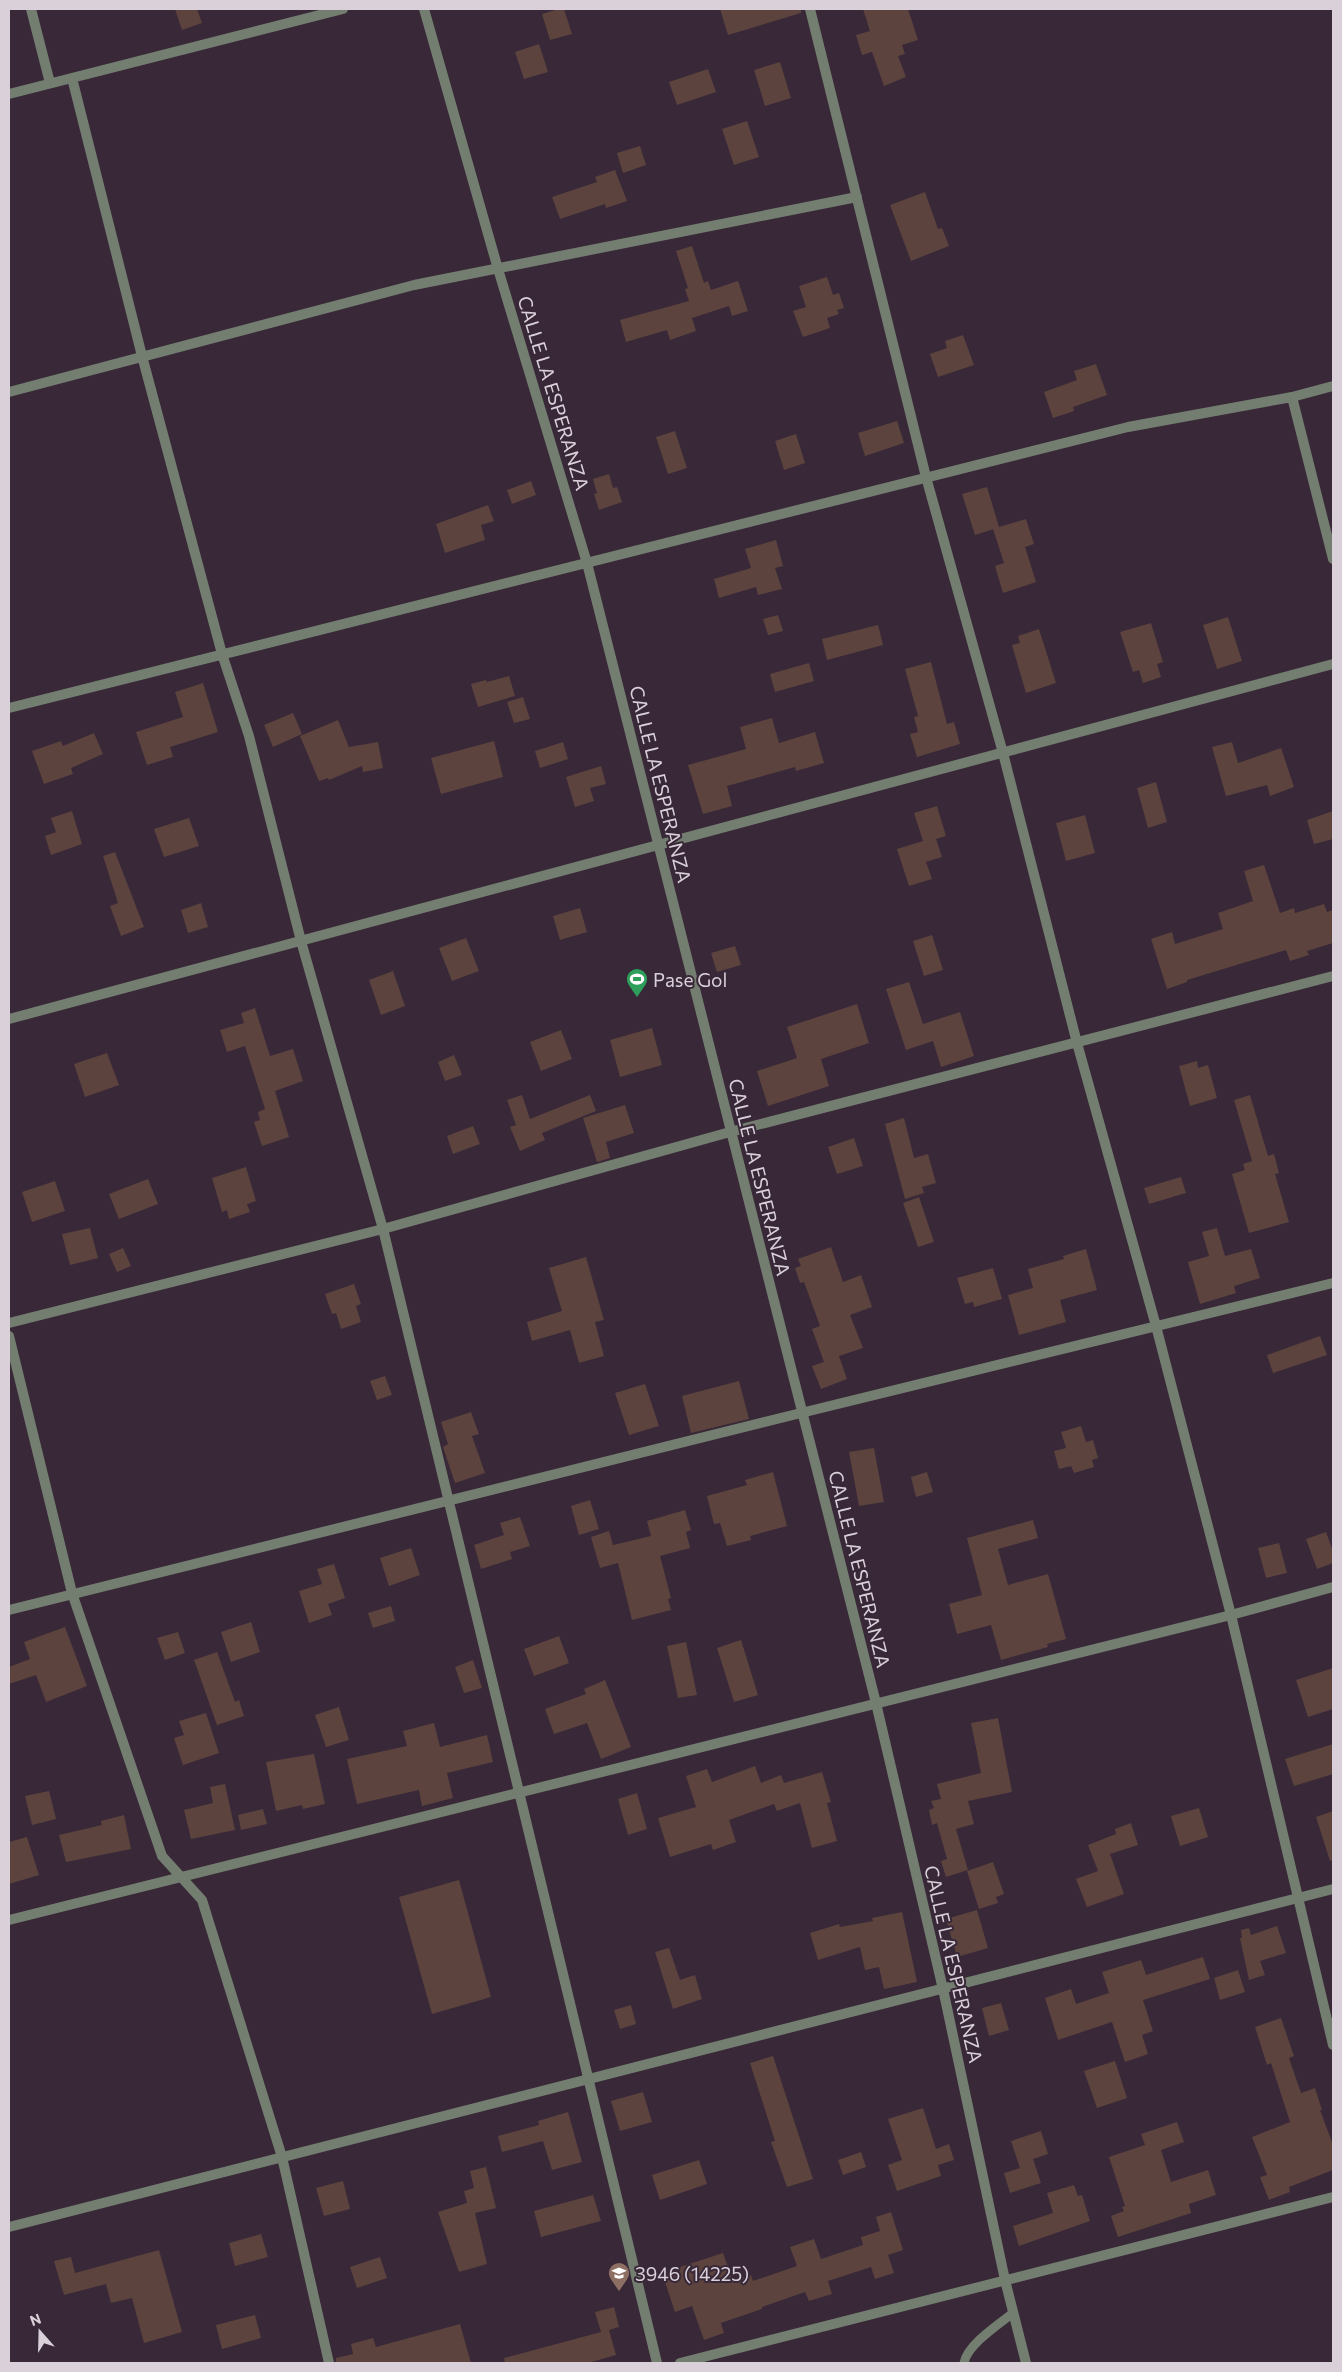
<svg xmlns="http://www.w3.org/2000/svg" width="1342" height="2372" font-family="Commissioner,sans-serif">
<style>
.building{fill:#5c433e}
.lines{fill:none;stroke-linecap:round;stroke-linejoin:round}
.service{stroke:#737e70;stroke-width:9}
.minor{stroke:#737e70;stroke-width:10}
.labels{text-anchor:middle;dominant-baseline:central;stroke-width:4;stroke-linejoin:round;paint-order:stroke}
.street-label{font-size:19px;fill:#dad0da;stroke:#382838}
.poi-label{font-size:19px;fill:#dad0da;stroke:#382838;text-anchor:start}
</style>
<rect width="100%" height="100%" fill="#382838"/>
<path class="building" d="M 175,9 L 197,9 L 202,23 L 182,30 Z
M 559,9 L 564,9 L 572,34 L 550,40 L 542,14 Z
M 720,9 L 801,9 L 801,13 L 728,35 Z
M 863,9 L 908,9 L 918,40 L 902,45 L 905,54 L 898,56 L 906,77 L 884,86 L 872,52 L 862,55 L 856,35 L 870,31 Z
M 539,44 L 548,72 L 524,79 L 515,52 Z
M 780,62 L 791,98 L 765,106 L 754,70 Z
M 708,69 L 716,92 L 677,105 L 669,82 Z
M 747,121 L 759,157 L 734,165 L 722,129 Z
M 640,146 L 646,165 L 623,173 L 617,153 Z
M 615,170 L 627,201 L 606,208 L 605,204 L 560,219 L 552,197 L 597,182 L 595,177 Z
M 925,192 L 938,229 L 942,228 L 949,246 L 911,261 L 890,205 Z
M 692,246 L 704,283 L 708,281 L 711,290 L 738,281 L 748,311 L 732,316 L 729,306 L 692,318 L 696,331 L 670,340 L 667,330 L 626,342 L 620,320 L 689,301 L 685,289 L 688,288 L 676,251 Z
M 827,277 L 833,295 L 839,293 L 844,308 L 837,310 L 839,314 L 827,318 L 830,328 L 803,337 L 793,311 L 806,307 L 799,286 Z
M 963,335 L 974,365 L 938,377 L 930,354 L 947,348 L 945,341 Z
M 1096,364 L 1107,395 L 1073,407 L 1074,411 L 1053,418 L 1044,392 L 1077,380 L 1074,371 Z
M 897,421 L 904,443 L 865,456 L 858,433 Z
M 675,431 L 687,468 L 668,474 L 656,437 Z
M 796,434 L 805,463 L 784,470 L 775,441 Z
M 609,474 L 613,488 L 617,487 L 622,502 L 599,510 L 594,494 L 597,493 L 593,479 Z
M 531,481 L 536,495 L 512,504 L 507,490 Z
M 987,487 L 999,527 L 1026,519 L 1034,544 L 1025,547 L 1036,582 L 1003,593 L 995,566 L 1004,563 L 993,529 L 997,528 L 975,535 L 962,494 Z
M 488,505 L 494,521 L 481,525 L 485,540 L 445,553 L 436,524 Z
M 776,540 L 783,566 L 775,568 L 782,589 L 758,595 L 756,587 L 719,598 L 714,579 L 751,568 L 745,549 Z
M 778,615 L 783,631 L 768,635 L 763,619 Z
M 1228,617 L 1242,661 L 1217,669 L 1203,625 Z
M 1151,623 L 1163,662 L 1157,664 L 1161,677 L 1143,683 L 1139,670 L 1133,672 L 1120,632 Z
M 878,625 L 883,645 L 827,660 L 822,639 Z
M 1039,629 L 1056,683 L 1026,693 L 1012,645 L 1020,643 L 1018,636 Z
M 931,662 L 947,724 L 954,722 L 960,744 L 917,757 L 910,734 L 918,732 L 914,717 L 918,716 L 905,669 Z
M 809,663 L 814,681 L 775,692 L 770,674 Z
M 509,676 L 515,696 L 478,707 L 471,684 L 486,680 L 487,682 Z
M 203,683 L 218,732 L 170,747 L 173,757 L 147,765 L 136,732 L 183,717 L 175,692 Z
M 523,697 L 530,719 L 514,723 L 507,702 Z
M 293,713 L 302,734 L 273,747 L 264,725 Z
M 772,718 L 779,743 L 815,732 L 824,763 L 796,771 L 795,767 L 727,786 L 732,806 L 703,814 L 688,765 L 746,749 L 740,727 Z
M 338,720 L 349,747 L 378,742 L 383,768 L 363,772 L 362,766 L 329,780 L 328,778 L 319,781 L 300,736 Z
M 94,733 L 103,754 L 71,768 L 73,774 L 44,784 L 32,751 L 61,741 L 63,746 Z
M 494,741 L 503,777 L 441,794 L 431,758 Z
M 563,742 L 568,759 L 540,768 L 535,751 Z
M 1232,742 L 1238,763 L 1281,748 L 1294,787 L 1270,796 L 1267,785 L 1226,796 L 1212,747 Z
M 601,766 L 606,784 L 590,788 L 594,801 L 575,807 L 566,777 Z
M 1156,782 L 1167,822 L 1148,828 L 1137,788 Z
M 937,806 L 946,836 L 936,839 L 942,857 L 926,862 L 932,879 L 909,886 L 897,849 L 923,841 L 914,813 Z
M 72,811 L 82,844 L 51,855 L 45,836 L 56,832 L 51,818 Z
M 1333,811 L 1333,839 L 1314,844 L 1307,820 Z
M 1085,815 L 1095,853 L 1066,861 L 1056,823 Z
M 189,818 L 199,846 L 164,857 L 154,829 Z
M 115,852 L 144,927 L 121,936 L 110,906 L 118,903 L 103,856 Z
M 1264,865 L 1280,913 L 1294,908 L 1295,913 L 1324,904 L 1327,912 L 1333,910 L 1333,943 L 1307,951 L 1309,955 L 1290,961 L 1286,950 L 1187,980 L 1187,982 L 1167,989 L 1151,939 L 1172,932 L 1175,944 L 1223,929 L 1218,913 L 1253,901 L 1244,871 Z
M 201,903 L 208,927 L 188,933 L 181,910 Z
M 580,908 L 587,932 L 560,940 L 553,916 Z
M 932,935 L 943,970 L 924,976 L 913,941 Z
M 466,938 L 479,971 L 452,981 L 439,948 Z
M 735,946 L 741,965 L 717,972 L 711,953 Z
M 393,971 L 405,1006 L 381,1015 L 369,980 Z
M 909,982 L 923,1024 L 960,1012 L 974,1056 L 941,1067 L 933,1041 L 906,1050 L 886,989 Z
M 857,1004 L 869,1043 L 821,1059 L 829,1086 L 768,1106 L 757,1071 L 797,1058 L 787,1027 Z
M 255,1008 L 270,1056 L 293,1049 L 303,1081 L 275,1091 L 289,1137 L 262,1146 L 254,1122 L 260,1120 L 258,1112 L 265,1109 L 245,1046 L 227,1052 L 220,1030 L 244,1023 L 241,1013 Z
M 652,1028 L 662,1065 L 620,1077 L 610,1040 Z
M 561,1030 L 572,1059 L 541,1071 L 530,1042 Z
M 107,1053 L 119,1085 L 85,1097 L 74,1064 Z
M 454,1055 L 462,1075 L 445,1081 L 438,1062 Z
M 1197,1061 L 1198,1068 L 1208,1065 L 1217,1098 L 1190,1106 L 1179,1066 Z
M 522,1095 L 530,1119 L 590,1095 L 596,1111 L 542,1133 L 545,1140 L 520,1151 L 510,1127 L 516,1125 L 507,1100 Z
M 1250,1095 L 1268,1156 L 1274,1154 L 1279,1173 L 1275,1174 L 1289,1222 L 1249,1233 L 1232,1174 L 1245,1170 L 1243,1164 L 1252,1161 L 1234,1100 Z
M 625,1105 L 634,1133 L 606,1142 L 610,1158 L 597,1162 L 583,1118 Z
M 904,1118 L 914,1158 L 928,1154 L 936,1183 L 922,1187 L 924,1193 L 905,1199 L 885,1124 Z
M 473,1126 L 480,1144 L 453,1154 L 447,1136 Z
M 854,1138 L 863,1166 L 837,1174 L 828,1147 Z
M 246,1167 L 256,1201 L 247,1204 L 250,1212 L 229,1219 L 227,1210 L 222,1212 L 212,1178 Z
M 1181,1177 L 1186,1193 L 1149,1204 L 1144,1188 Z
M 148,1179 L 158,1204 L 119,1219 L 109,1194 Z
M 55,1181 L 65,1211 L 32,1222 L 22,1192 Z
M 919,1197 L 934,1242 L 918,1247 L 903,1203 Z
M 90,1228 L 98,1258 L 70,1265 L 62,1234 Z
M 1217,1228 L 1225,1256 L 1251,1249 L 1260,1278 L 1234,1286 L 1236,1293 L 1200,1304 L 1188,1262 L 1209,1256 L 1202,1232 Z
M 831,1247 L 843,1282 L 861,1275 L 872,1307 L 850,1315 L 863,1348 L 839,1356 L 847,1379 L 821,1389 L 812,1366 L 824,1362 L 812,1329 L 820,1326 L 804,1282 L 800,1283 L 795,1268 L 801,1266 L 798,1259 Z
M 123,1248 L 131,1266 L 117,1272 L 109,1254 Z
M 1086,1249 L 1097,1290 L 1060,1300 L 1066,1322 L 1019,1335 L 1008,1295 L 1033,1288 L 1028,1269 L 1064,1259 L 1063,1256 Z
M 586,1257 L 604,1320 L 595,1322 L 604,1356 L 579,1363 L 570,1330 L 532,1341 L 527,1322 L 562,1311 L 549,1268 Z
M 993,1268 L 1002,1299 L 974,1307 L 973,1302 L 965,1304 L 957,1278 Z
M 354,1284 L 361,1304 L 356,1306 L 361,1322 L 341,1329 L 336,1313 L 332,1314 L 325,1294 Z
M 1320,1336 L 1327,1355 L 1273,1373 L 1267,1355 Z
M 385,1376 L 392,1395 L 377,1400 L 370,1381 Z
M 739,1381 L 749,1419 L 691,1433 L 682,1396 Z
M 645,1384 L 659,1426 L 629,1435 L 615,1393 Z
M 471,1412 L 479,1434 L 472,1436 L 485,1473 L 455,1483 L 443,1447 L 448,1444 L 441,1422 Z
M 1081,1426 L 1086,1442 L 1093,1440 L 1098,1458 L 1092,1460 L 1094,1467 L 1074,1473 L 1071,1466 L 1059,1469 L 1054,1451 L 1066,1448 L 1061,1432 Z
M 874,1448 L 884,1502 L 859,1506 L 849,1452 Z
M 773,1472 L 787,1526 L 750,1536 L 751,1540 L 727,1546 L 720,1523 L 714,1524 L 707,1496 L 747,1485 L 745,1480 Z
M 927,1472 L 933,1492 L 916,1497 L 911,1477 Z
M 590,1500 L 599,1529 L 579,1535 L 571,1506 Z
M 685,1510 L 691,1530 L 686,1532 L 690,1548 L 660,1556 L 671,1598 L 668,1599 L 671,1610 L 632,1620 L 618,1563 L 600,1568 L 591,1537 L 609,1531 L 613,1545 L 651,1536 L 647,1521 Z
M 520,1517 L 530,1546 L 510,1552 L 512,1559 L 481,1569 L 474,1545 L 504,1535 L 500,1523 Z
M 1033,1520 L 1038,1538 L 998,1549 L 1008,1585 L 1048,1574 L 1066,1639 L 1047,1644 L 1048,1647 L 1001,1660 L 991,1625 L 957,1634 L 949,1604 L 982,1595 L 967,1538 Z
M 1326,1532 L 1333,1551 L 1333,1563 L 1317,1569 L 1306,1539 Z
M 1279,1543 L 1287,1573 L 1266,1578 L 1258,1548 Z
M 411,1548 L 420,1575 L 389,1586 L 380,1558 Z
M 334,1564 L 345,1598 L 328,1604 L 332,1615 L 309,1623 L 299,1591 L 322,1584 L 317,1569 Z
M 391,1606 L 395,1621 L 373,1628 L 368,1613 Z
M 251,1622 L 260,1652 L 231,1662 L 221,1632 Z
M 65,1627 L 87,1686 L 46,1702 L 36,1675 L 9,1684 L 9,1667 L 30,1659 L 24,1642 Z
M 178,1632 L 185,1653 L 165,1660 L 157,1638 Z
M 559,1636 L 569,1663 L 534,1676 L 524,1649 Z
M 741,1640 L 758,1695 L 734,1702 L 717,1648 Z
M 686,1642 L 697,1695 L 678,1698 L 667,1646 Z
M 217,1652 L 235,1702 L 239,1700 L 244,1716 L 217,1725 L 194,1660 Z
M 473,1660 L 482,1688 L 464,1693 L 455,1667 Z
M 1333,1668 L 1333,1709 L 1308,1717 L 1296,1680 Z
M 605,1680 L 631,1747 L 601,1759 L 587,1723 L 554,1734 L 545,1709 L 586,1694 L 584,1689 Z
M 339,1707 L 349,1740 L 326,1747 L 315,1715 Z
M 206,1713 L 219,1753 L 183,1765 L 174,1738 L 184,1735 L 179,1721 Z
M 998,1718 L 1012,1792 L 968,1801 L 974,1824 L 956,1829 L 968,1870 L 946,1877 L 941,1861 L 947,1859 L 937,1823 L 932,1825 L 929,1810 L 934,1808 L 931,1801 L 941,1799 L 937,1784 L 981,1773 L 971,1723 Z
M 434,1723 L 440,1747 L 487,1735 L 493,1762 L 447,1773 L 453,1798 L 422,1806 L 419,1790 L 357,1804 L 347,1759 L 407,1746 L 403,1731 Z
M 1333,1744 L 1333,1774 L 1294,1786 L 1285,1759 Z
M 314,1754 L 325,1804 L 303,1809 L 302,1805 L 276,1811 L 266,1762 Z
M 755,1766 L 761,1783 L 781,1775 L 784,1783 L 822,1772 L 831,1802 L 827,1803 L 837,1841 L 812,1848 L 800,1803 L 777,1811 L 774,1804 L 729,1820 L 736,1842 L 713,1850 L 711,1844 L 670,1857 L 658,1818 L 696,1807 L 686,1776 L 707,1769 L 712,1782 Z
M 225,1784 L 235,1830 L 191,1839 L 184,1810 L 213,1803 L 210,1787 Z
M 49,1791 L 56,1819 L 32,1825 L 25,1796 Z
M 637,1793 L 647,1829 L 628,1835 L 618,1799 Z
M 1199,1808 L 1208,1837 L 1180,1846 L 1171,1816 Z
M 263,1809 L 267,1824 L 241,1830 L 238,1815 Z
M 1333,1811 L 1333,1860 L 1330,1861 L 1316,1817 Z
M 124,1815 L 131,1849 L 66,1862 L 59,1835 L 102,1825 L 101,1821 Z
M 1131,1823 L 1138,1845 L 1110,1854 L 1124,1894 L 1087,1907 L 1076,1879 L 1098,1871 L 1088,1845 L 1116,1834 L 1115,1829 Z
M 27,1837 L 39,1875 L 9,1884 L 9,1842 Z
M 993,1862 L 1004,1894 L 996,1897 L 998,1903 L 979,1909 L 967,1871 Z
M 459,1880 L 491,1997 L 432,2014 L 399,1897 Z
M 977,1910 L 988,1948 L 957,1957 L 946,1919 Z
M 902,1912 L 917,1982 L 884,1989 L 879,1967 L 865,1970 L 860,1947 L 818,1960 L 810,1933 L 839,1924 L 840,1927 L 873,1921 L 872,1918 Z
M 1277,1926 L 1286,1953 L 1260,1961 L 1265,1975 L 1249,1980 L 1240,1938 L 1242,1938 L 1241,1930 L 1249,1928 L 1251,1935 Z
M 669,1948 L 680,1980 L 695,1975 L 702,1999 L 673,2009 L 655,1952 Z
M 1203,1957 L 1210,1979 L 1143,2000 L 1153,2031 L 1142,2035 L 1148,2054 L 1125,2062 L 1112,2022 L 1058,2040 L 1045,1998 L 1071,1989 L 1076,2004 L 1109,1993 L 1102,1972 L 1141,1960 L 1146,1975 Z
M 1238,1970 L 1245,1992 L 1220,2000 L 1214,1978 Z
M 1001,2003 L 1009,2030 L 989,2036 L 982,2008 Z
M 631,2005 L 636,2024 L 620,2029 L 614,2010 Z
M 1281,2018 L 1294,2056 L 1289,2058 L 1301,2093 L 1315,2088 L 1322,2110 L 1320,2110 L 1333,2145 L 1333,2170 L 1289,2187 L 1290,2192 L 1269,2200 L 1260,2177 L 1267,2175 L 1252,2137 L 1290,2122 L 1271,2063 L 1267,2065 L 1255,2027 Z
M 773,2056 L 813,2179 L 787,2187 L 771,2142 L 775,2141 L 750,2063 Z
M 1115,2061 L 1127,2098 L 1097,2108 L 1084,2071 Z
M 643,2092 L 652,2122 L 620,2131 L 611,2101 Z
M 923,2108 L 936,2149 L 949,2144 L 954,2160 L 938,2165 L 941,2176 L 897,2191 L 888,2165 L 902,2160 L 888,2119 Z
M 568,2112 L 582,2162 L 552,2170 L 543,2141 L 502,2152 L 498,2136 L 539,2125 L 538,2121 Z
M 1177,2122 L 1184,2142 L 1161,2150 L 1171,2182 L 1208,2170 L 1216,2195 L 1189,2204 L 1191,2213 L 1118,2237 L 1111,2216 L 1124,2211 L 1122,2207 L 1125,2206 L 1109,2157 L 1145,2145 L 1141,2134 Z
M 1041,2131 L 1048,2154 L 1033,2159 L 1041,2183 L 1010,2193 L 1004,2173 L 1020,2168 L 1011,2141 Z
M 861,2152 L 866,2167 L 843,2175 L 838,2160 Z
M 699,2160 L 707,2184 L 660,2200 L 652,2175 Z
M 486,2167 L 496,2208 L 475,2213 L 487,2264 L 459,2272 L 438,2212 L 467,2203 L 464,2191 L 474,2188 L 470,2171 Z
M 343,2181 L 350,2209 L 324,2216 L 316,2188 Z
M 1074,2185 L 1078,2196 L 1082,2195 L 1090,2221 L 1019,2246 L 1013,2226 L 1053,2213 L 1047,2193 Z
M 593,2195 L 601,2221 L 541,2237 L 534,2211 Z
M 891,2212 L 903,2250 L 888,2255 L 894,2273 L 875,2279 L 871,2267 L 828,2281 L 832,2294 L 809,2301 L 805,2292 L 762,2307 L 762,2309 L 721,2323 L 724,2333 L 704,2340 L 692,2306 L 675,2312 L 662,2273 L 723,2253 L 733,2281 L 751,2275 L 753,2281 L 797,2266 L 790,2247 L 814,2239 L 821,2259 L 863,2245 L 861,2237 L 880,2231 L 876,2217 Z
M 261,2234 L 268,2257 L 235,2266 L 229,2243 Z
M 159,2250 L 182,2332 L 144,2343 L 132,2298 L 111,2303 L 106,2284 L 64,2295 L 54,2261 L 71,2257 L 75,2273 Z
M 380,2257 L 387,2278 L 357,2288 L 350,2267 Z
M 614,2307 L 619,2327 L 609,2330 L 616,2355 L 588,2363 L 505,2363 L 504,2358 L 601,2332 L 595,2312 Z
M 255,2315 L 261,2338 L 222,2349 L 216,2325 Z
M 460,2324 L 471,2363 L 336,2363 L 336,2358 L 353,2354 L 351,2344 L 373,2338 L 376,2347 Z"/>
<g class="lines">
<path class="service" d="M 964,2363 C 967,2345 999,2324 1013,2313"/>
<path class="minor" d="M 31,9 L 50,83
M 424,9 L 498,269 L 587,563 L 876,1703 L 943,1989 L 1005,2280 L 1026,2363
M 810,9 L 926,477 L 1003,753 L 1077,1043 L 1156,1326 L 1231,1615 L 1333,2045
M 72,78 L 142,356 L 222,654 L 249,736 L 301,941 L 383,1229 L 657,2363
M 9,94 L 343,9
M 9,392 L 414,285 L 857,197
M 1292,397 L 1333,559
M 9,708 L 1128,427 L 1292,397 L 1333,386
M 9,1019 L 1333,664
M 9,1323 L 383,1229 L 730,1132 L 1333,976
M 9,1336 L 72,1593 L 162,1856 L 202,1900 L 282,2157 L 329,2363
M 9,1610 L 801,1413 L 1333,1283
M 9,1920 L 1231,1615 L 1333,1587
M 9,2227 L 1333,1889
M 680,2363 L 1333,2197"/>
</g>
<defs>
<g id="stadium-pin" transform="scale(1.125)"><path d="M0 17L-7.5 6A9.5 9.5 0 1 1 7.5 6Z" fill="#2e9e5b" stroke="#382838"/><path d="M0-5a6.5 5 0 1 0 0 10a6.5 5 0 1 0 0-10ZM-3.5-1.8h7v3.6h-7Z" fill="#fff"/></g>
<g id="school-pin" transform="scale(1.125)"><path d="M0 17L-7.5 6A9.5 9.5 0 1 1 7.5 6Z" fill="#8d6e63" stroke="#382838"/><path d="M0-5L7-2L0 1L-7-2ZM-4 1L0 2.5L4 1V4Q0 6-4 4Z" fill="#fff"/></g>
</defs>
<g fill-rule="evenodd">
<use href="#stadium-pin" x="637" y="979"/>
<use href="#school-pin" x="619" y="2273"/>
</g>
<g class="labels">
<g class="street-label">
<text transform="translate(554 393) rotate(73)">CALLE LA ESPERANZA</text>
<text transform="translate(661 784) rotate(76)">CALLE LA ESPERANZA</text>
<text transform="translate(760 1177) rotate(76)">CALLE LA ESPERANZA</text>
<text transform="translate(860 1569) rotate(76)">CALLE LA ESPERANZA</text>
<text transform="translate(954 1964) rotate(77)">CALLE LA ESPERANZA</text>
</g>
<g class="poi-label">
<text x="653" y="979">Pase Gol</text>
<text x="635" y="2273">3946 (14225)</text>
</g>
</g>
<rect width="1342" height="2372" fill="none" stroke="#dad0da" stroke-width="20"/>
<g transform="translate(40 2332) rotate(340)" stroke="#382838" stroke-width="4" paint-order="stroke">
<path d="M0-4L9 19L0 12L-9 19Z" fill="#dad0da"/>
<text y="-8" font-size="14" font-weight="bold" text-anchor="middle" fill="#dad0da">N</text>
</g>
</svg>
